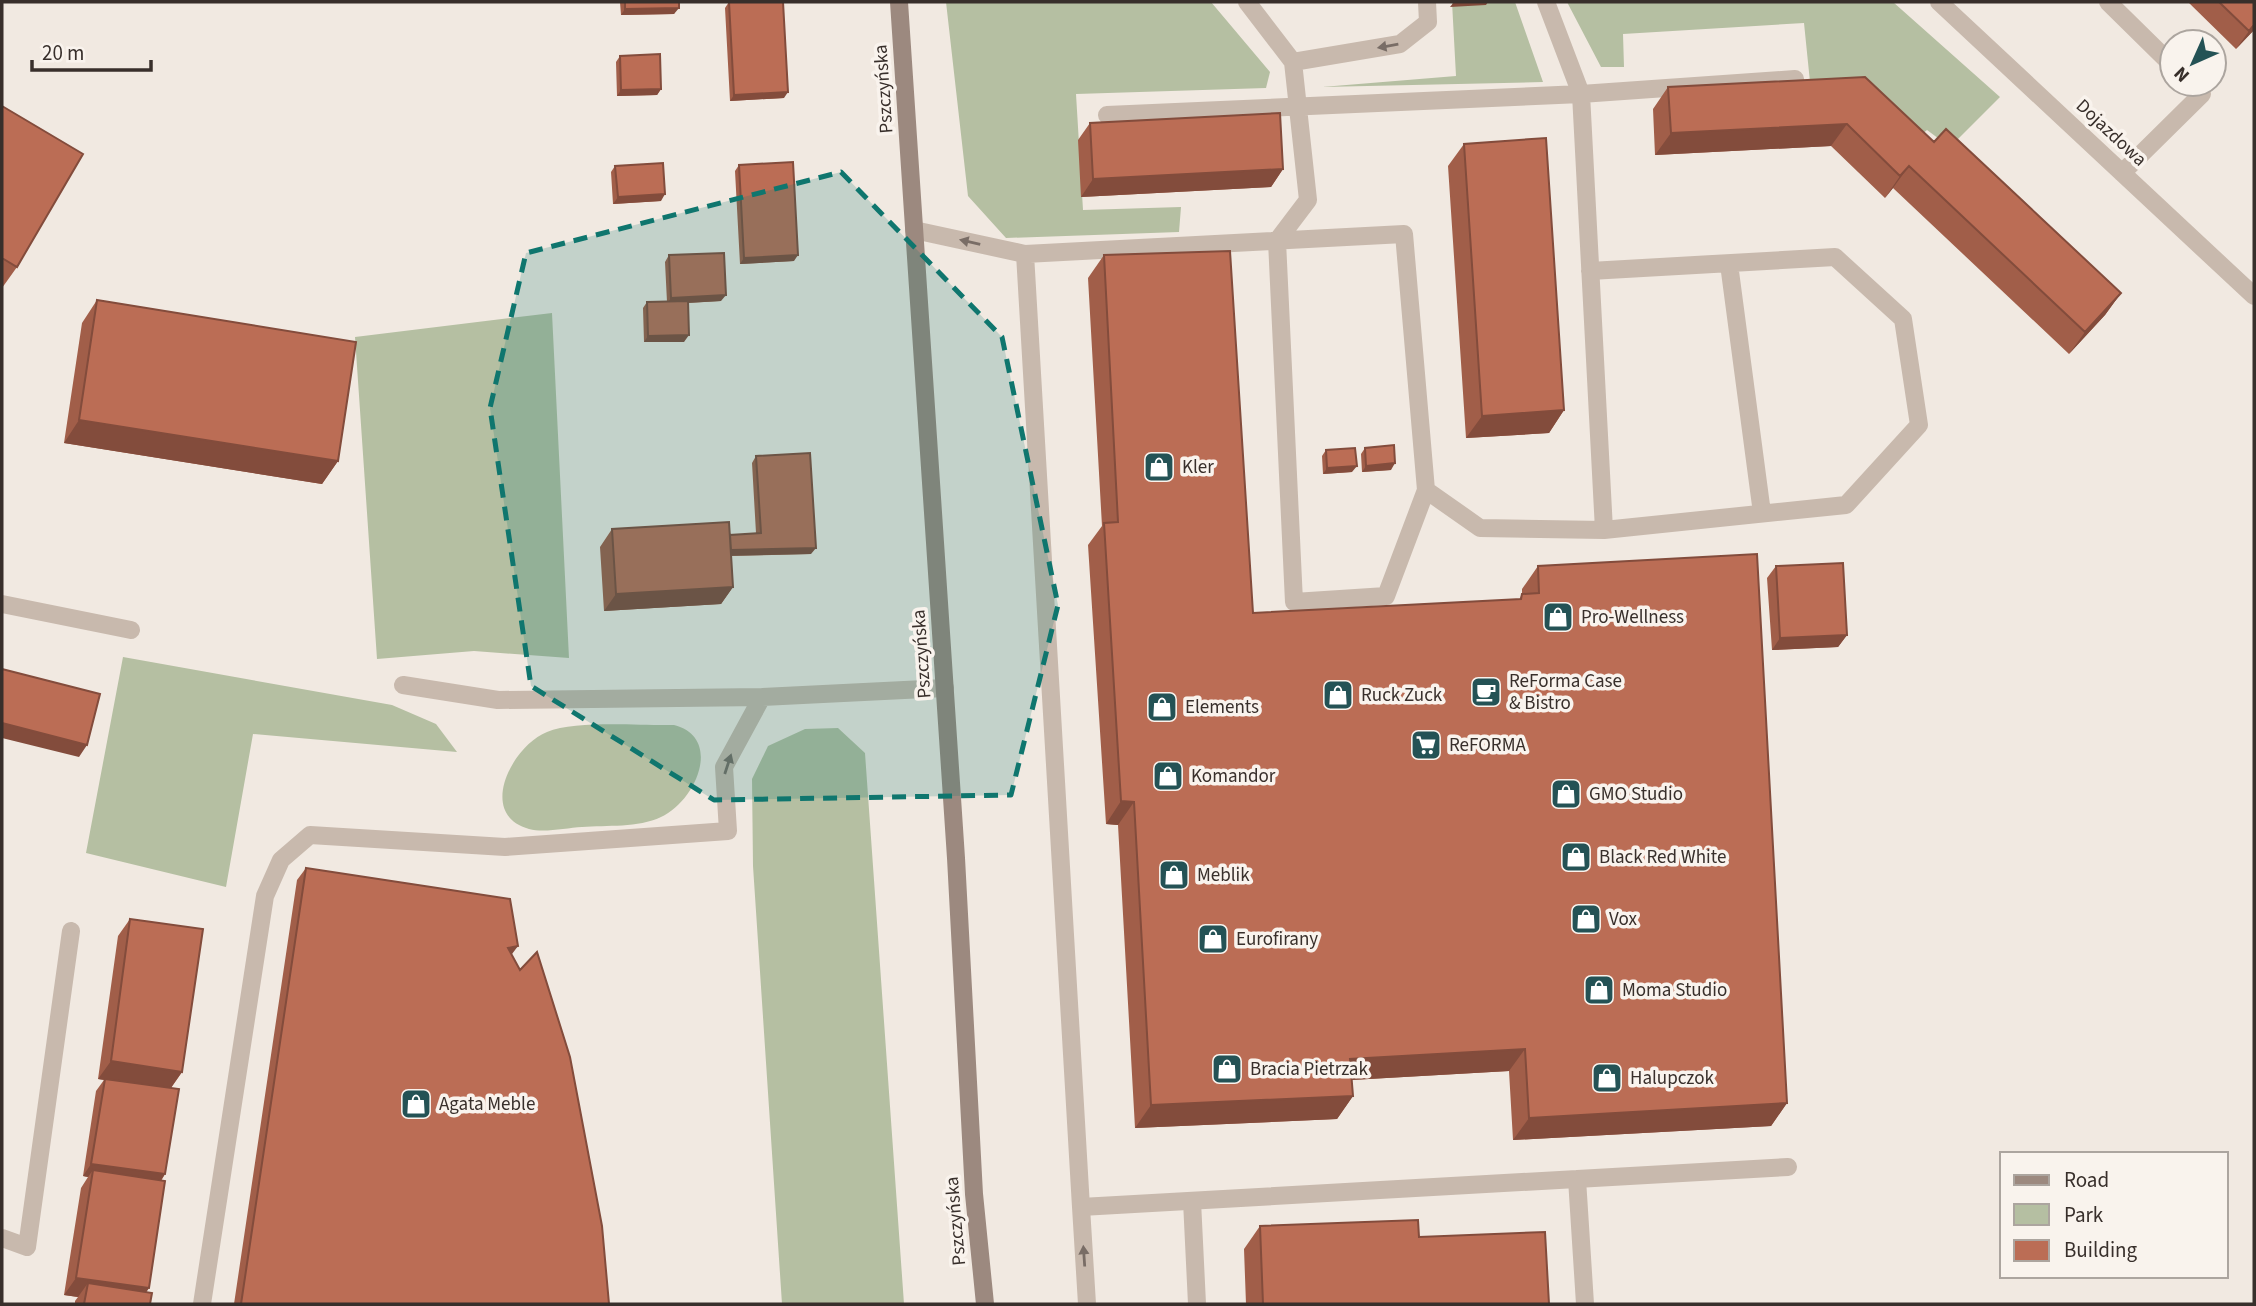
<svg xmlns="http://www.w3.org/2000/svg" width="2256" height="1306" font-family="'Source Sans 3',sans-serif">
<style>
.green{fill:#b5bfa2}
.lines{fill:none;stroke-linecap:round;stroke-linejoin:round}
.lane{stroke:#c8b9ad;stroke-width:18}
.secondary{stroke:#9c897f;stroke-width:18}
.wall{fill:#a15e49}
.shaded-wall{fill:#834c3c}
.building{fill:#bb6d55;stroke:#834c3c;stroke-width:2}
.oneway{fill:#796d66}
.marked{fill:#0f766e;fill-opacity:0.2;stroke:#0f766e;stroke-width:5;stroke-dasharray:14 9;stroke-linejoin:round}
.labels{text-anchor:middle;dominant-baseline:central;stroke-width:7;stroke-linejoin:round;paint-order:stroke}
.street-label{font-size:19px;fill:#382f2b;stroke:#f9f3ed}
.poi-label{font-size:19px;fill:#382f2b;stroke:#f9f3ed;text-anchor:start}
</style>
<rect width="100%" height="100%" fill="#f1e9e1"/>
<path class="green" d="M 946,2 L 1211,2 L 1270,72 L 1266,88 L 1076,94 L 1083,210 L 1181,207 L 1179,232 L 1006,238 L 968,196 Z
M 1452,2 L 1515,2 L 1543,82 L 1322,87 L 1456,76 Z
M 1567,2 L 1893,2 L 2000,97 L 1950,147 L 1927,130 L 1914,141 L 1810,82 L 1804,23 L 1623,34 L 1624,67 L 1601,67 Z
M 552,313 L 569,658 L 474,651 L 377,659 L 355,337 Z
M 123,657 L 392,705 L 436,724 L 457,752 L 253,734 L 226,887 L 86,853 Z
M 674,725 C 724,738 695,802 661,817 C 638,828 607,825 582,827 C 566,828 544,833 529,829 C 476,814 513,745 547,732 C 576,720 641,726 674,725 Z
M 838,728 L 865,753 L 904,1304 L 782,1304 L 753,866 L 752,779 L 768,746 L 805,729 Z"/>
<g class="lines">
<path class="lane" d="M 1546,2 L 1581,94 L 1604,530
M 1939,2 L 2254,296
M 2108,2 L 2172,65
M 1293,62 L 1400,44 L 1428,22 L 1427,2
M 1107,115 L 1581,94 L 1795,79
M 2122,173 L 2202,94 L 2191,84
M 914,230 L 1025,254 L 1404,234 L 1426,490 L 1386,596 L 1294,602 L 1277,241 L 1308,200 L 1293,62 L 1247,2
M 1025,254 L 1081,1207 L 1788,1167
M 1729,264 L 1762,513
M 1426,490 L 1480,528 L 1604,530 L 1846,505 L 1919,425 L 1903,319 L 1835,257 L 1590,271
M 2,604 L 131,630
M 403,685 L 498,700 L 762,697 L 945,688
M 1577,1179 L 1585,1304
M 1192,1201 L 1197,1304
M 1081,1207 L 1087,1304
M 2,1238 L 27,1247 L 71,931
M 202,1304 L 265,896 L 281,860 L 310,835 L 505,847 L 728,831 L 724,767 L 762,697"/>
<path class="secondary" d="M 899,2 L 956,858 L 974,1194 L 985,1304"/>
</g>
<path class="wall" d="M 620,2 L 679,2 L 674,14 L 621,15 Z
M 729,2 L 784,98 L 730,101 L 725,8 Z
M 2188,2 L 2254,2 L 2254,30 L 2236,49 Z
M 620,56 L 661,89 L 657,95 L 617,96 L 616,62 Z
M 1668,87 L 1934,142 L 2121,293 L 2105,315 L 2069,354 L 1893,188 L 1885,198 L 1831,146 L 1655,155 L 1653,109 Z
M 2,106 L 17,267 L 2,288 Z
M 1090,123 L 1283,169 L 1271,187 L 1081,197 L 1078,140 Z
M 1464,144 L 1564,410 L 1549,433 L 1466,438 L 1448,166 Z
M 739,165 L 794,261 L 740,264 L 735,171 Z
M 615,166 L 661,201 L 613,204 L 611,172 Z
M 669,255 L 721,301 L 688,303 L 684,342 L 644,342 L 643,308 L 647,302 L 667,302 L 665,262 Z
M 1104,255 L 1253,613 L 1519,600 L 1522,594 L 1522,589 L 1538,566 L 1787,1103 L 1771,1126 L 1513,1140 L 1509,1071 L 1351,1080 L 1353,1096 L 1337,1119 L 1135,1128 L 1118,825 L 1106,824 L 1088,545 L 1102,526 L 1088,278 Z
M 97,300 L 338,461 L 322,484 L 64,443 L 82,323 Z
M 1365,448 L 1391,470 L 1362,472 L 1361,454 Z
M 1326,450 L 1352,472 L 1323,474 L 1322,456 Z
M 756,456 L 811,554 L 731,556 L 733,587 L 721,604 L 604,611 L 600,547 L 612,529 L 730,535 L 756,533 L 752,463 Z
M 1776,566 L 1847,635 L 1838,647 L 1772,650 L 1767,578 Z
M 306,868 L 512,955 L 609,1304 L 234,1304 L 297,880 Z
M 130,919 L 182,1072 L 171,1088 L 165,1174 L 161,1181 L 149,1288 L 146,1292 L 150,1304 L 75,1304 L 75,1301 L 78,1297 L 64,1295 L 81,1188 L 88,1177 L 83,1176 L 96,1091 L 104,1080 L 98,1079 L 118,936 Z
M 1260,1226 L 1419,1237 L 1549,1304 L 1246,1304 L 1244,1249 Z"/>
<path class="shaded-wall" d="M 1454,2 L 1488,2 L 1486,5 L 1450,7 Z
M 679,8 L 674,14 L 621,15 L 625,9 Z
M 2254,25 L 2254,30 L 2236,49 L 2249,31 Z
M 661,89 L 657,95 L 617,96 L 621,90 Z
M 788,92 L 784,98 L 730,101 L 734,95 Z
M 1847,124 L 1831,146 L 1655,155 L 1671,133 Z
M 1909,166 L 1893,188 L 1885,198 L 1900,176 Z
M 1283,169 L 1271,187 L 1081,197 L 1093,179 Z
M 665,194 L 661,201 L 613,204 L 618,197 Z
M 798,255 L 794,261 L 740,264 L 744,258 Z
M 2121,293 L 2105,315 L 2069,354 L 2085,332 Z
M 726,295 L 721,301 L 667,304 L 671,298 Z
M 689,335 L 684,342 L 644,342 L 648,336 Z
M 1564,410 L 1549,433 L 1466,438 L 1482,416 Z
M 79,420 L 338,461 L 322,484 L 64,443 Z
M 1395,463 L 1391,470 L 1362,472 L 1366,466 Z
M 1357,466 L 1352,472 L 1323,474 L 1327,468 Z
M 816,548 L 811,554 L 717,556 L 722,550 Z
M 733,587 L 721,604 L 604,611 L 616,594 Z
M 1847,635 L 1838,647 L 1772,650 L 1780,638 Z
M 2,723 L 87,745 L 79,757 L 2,738 Z
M 1121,801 L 1134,802 L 1118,825 L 1106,824 Z
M 518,946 L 509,958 L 508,948 Z
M 1525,1049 L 1509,1071 L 1334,1081 L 1350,1059 Z
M 111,1061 L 182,1072 L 170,1089 L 98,1079 Z
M 1353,1096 L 1337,1119 L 1135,1128 L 1151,1105 Z
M 1787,1103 L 1771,1126 L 1513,1140 L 1529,1118 Z
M 91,1164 L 165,1174 L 157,1186 L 93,1170 L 88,1177 L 83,1176 Z
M 76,1278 L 149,1288 L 138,1304 L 88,1283 L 78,1297 L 64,1295 Z"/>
<path class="building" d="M 625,2 L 679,2 L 679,8 L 625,9 Z
M 729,2 L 783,2 L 788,92 L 734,95 Z
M 2219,2 L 2254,2 L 2254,25 L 2249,31 Z
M 660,54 L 661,89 L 621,90 L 620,56 Z
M 1865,77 L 1934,142 L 1946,129 L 2121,293 L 2085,332 L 1909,166 L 1900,176 L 1847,124 L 1671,133 L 1668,87 Z
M 2,106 L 83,154 L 17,267 L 2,258 Z
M 1280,113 L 1283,169 L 1093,179 L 1090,123 Z
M 1546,138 L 1564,410 L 1482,416 L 1464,144 Z
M 793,162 L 798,255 L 744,258 L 739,165 Z
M 663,163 L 665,194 L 618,197 L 615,166 Z
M 1230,251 L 1253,613 L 1521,599 L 1522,594 L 1539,593 L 1538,566 L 1757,554 L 1787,1103 L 1529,1118 L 1525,1049 L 1350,1059 L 1353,1096 L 1151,1105 L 1134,802 L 1121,801 L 1104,523 L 1118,522 L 1104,255 Z
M 724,253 L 726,295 L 671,298 L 669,255 Z
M 97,300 L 356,342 L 338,461 L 79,420 Z
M 688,301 L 689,335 L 648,336 L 647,302 Z
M 1394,445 L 1395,463 L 1366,466 L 1365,448 Z
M 1355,448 L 1357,466 L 1327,468 L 1326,450 Z
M 810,453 L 816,548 L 731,550 L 730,535 L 761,533 L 756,456 Z
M 729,522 L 733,587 L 616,594 L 612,529 Z
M 1843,563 L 1847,635 L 1780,638 L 1776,566 Z
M 2,669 L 100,694 L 87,745 L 2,723 Z
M 306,868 L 510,899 L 518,946 L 508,948 L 520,970 L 537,952 L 570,1057 L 602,1226 L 609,1304 L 241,1304 Z
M 130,919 L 203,929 L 182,1072 L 111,1061 Z
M 105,1079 L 179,1089 L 165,1174 L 91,1164 Z
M 93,1170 L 165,1181 L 149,1288 L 76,1278 Z
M 1418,1220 L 1419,1237 L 1545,1232 L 1549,1304 L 1263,1304 L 1260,1226 Z
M 88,1283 L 152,1293 L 150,1304 L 84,1304 Z"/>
<defs><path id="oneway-solid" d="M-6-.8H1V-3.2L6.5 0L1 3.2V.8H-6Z" transform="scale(1.75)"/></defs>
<g class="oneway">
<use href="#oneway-solid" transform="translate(1388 46) rotate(170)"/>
<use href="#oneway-solid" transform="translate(970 242) rotate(-167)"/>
<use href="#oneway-solid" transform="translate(728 764) rotate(-72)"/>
<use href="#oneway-solid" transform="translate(1084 1256) rotate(-94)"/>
</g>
<path class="marked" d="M 841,172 L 1002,337 L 1058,605 L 1011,795 L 714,800 L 531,686 L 490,408 L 526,253 Z"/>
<defs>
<g id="shop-square" transform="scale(1.575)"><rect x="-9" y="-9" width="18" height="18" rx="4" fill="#245255" stroke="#f9f3ed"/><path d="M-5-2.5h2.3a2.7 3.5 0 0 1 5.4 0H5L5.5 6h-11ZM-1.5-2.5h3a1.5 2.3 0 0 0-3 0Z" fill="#fff"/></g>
<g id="cafe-square" transform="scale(1.575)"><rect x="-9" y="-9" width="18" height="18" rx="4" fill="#245255" stroke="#f9f3ed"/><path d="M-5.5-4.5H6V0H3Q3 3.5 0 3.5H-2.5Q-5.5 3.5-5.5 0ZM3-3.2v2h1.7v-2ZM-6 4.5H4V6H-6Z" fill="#fff"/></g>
<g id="supermarket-square" transform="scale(1.575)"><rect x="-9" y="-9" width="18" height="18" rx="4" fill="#245255" stroke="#f9f3ed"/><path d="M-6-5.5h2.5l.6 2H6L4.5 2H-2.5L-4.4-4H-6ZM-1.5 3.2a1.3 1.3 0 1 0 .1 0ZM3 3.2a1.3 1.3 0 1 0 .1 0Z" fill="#fff"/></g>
</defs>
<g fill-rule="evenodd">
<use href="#shop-square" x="1159" y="467"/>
<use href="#shop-square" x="1558" y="617"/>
<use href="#cafe-square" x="1486" y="692"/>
<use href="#shop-square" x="1338" y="695"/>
<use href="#shop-square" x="1162" y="707"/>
<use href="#supermarket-square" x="1426" y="745"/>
<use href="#shop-square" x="1168" y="776"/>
<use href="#shop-square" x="1566" y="794"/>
<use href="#shop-square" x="1576" y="857"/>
<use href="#shop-square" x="1174" y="875"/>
<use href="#shop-square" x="1586" y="919"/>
<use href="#shop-square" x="1213" y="939"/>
<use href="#shop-square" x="1599" y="990"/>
<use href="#shop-square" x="1227" y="1069"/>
<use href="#shop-square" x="1607" y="1078"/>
<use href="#shop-square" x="416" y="1104"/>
</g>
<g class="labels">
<g class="street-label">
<text transform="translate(884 89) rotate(-94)">Pszczyńska</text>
<text transform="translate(2111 133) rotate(43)">Dojazdowa</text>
<text transform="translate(922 654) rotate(-94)">Pszczyńska</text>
<text transform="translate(956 1221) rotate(-95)">Pszczyńska</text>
</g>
<g class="poi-label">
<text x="1182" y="467">Kler</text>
<text x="1581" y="617">Pro-Wellness</text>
<text x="1509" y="681">ReForma Case<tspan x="1509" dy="22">&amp; Bistro</tspan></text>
<text x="1361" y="695">Ruck Zuck</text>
<text x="1185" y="707">Elements</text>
<text x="1449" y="745">ReFORMA</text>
<text x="1191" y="776">Komandor</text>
<text x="1589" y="794">GMO Studio</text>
<text x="1599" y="857">Black Red White</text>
<text x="1197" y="875">Meblik</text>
<text x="1609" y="919">Vox</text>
<text x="1236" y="939">Eurofirany</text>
<text x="1622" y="990">Moma Studio</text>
<text x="1250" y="1069">Bracia Pietrzak</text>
<text x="1630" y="1078">Halupczok</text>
<text x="439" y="1104">Agata Meble</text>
</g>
</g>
<rect width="2256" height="1306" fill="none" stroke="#382f2b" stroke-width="7"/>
<rect x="2000" y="1152" width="228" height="126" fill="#f9f3ed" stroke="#aca59f" stroke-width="2"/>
<rect x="2014" y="1175" width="35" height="10" fill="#9c897f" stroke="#aca59f" stroke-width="2"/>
<text x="2064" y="1187" font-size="21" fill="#382f2b">Road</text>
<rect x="2014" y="1204" width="35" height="21" fill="#b5bfa2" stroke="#aca59f" stroke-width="2"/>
<text x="2064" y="1222" font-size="21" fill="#382f2b">Park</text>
<rect x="2014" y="1240" width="35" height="21" fill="#bb6d55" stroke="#aca59f" stroke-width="2"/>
<text x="2064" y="1257" font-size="21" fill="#382f2b">Building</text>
<g transform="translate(2193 63) rotate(225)"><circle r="33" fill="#f9f3ed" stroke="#aca59f" stroke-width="2"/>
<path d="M0-5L12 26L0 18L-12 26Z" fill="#245255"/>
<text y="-10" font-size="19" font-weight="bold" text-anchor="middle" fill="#382f2b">N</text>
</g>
<path d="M32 60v10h119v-10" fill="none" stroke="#382f2b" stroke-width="3.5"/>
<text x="42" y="60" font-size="21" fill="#382f2b" stroke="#f9f3ed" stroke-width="5" paint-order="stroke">20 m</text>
</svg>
